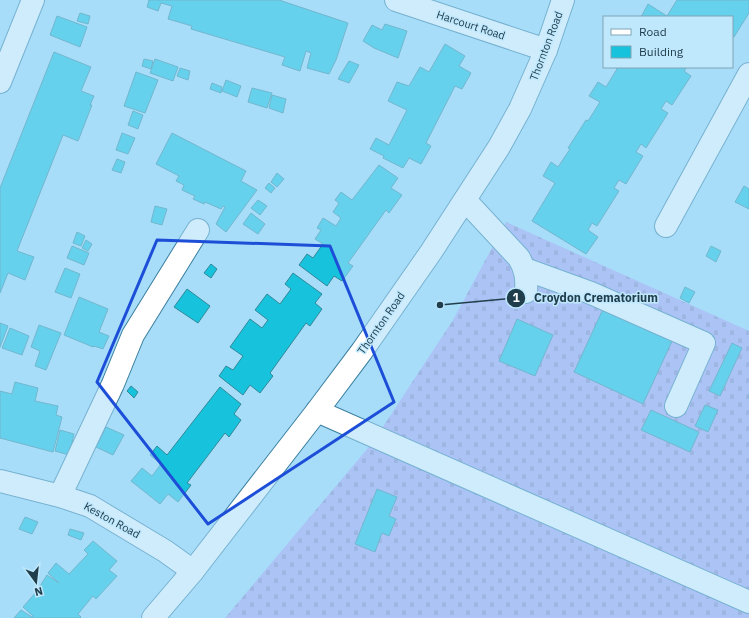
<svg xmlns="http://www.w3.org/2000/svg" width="749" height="618" font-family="'IBM Plex Sans',sans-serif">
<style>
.cemetery{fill:url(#cemetery-stones)}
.building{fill:#17c3dc;stroke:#318999}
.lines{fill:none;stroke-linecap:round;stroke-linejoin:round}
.minor-casing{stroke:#3a7f9f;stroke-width:24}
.highway-casing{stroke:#3a7f9f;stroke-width:24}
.path{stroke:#628ca1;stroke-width:2.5;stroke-dasharray:2 2;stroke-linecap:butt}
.minor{stroke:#fff;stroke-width:22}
.highway{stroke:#fff;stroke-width:22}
.marked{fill:none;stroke:#1d4ed8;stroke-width:3;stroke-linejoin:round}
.labels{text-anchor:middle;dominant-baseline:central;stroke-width:3;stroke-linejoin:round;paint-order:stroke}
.street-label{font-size:11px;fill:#203d4b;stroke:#c0e8fd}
.leader{fill:none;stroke:#203d4b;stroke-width:1.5}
.callout-dot{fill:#203d4b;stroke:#c0e8fd;stroke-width:1.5}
.mark-label{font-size:12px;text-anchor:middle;font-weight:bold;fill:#fff}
.callout-label{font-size:12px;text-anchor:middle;font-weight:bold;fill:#203d4b;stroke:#c0e8fd;stroke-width:3;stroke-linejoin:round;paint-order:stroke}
</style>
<defs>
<pattern id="cemetery-stones" width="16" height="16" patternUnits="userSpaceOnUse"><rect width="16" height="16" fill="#b1a4f2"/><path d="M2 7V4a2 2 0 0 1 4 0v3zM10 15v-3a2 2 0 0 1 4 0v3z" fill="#9087c6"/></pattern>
</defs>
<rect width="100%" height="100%" fill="#a7ddf9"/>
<path class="cemetery" d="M 506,222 L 749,331 L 749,618 L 225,618 L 373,442 L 453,320 Z"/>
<path class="building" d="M 149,0 L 279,0 L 348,23 L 336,60 L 329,74 L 307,68 L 311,53 L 306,51 L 300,71 L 282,65 L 285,57 L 191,29 L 192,26 L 168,19 L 172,6 L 161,3 L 158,11 L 147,7 Z
M 677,0 L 749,0 L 749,13 L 734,37 L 732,36 L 732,17 L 641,17 L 648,4 L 667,16 Z
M 80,13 L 90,16 L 88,24 L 77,21 Z
M 57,16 L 87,27 L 80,47 L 50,35 Z
M 385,24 L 407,31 L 398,58 L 374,48 L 363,41 L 372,25 L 382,30 Z
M 445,44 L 465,56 L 459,66 L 471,73 L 462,89 L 455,86 L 426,143 L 431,146 L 421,164 L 409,158 L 403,168 L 383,158 L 384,156 L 370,149 L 376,138 L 389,145 L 407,110 L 388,101 L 397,82 L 409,86 L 420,67 L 429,72 Z
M 54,52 L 91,67 L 81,91 L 94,96 L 90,105 L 92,105 L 78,141 L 63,135 L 17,251 L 34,257 L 25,280 L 8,273 L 0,293 L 0,188 Z
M 144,59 L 153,61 L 151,69 L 142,66 Z
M 155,59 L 178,67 L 173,81 L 150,73 Z
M 349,61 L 359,65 L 349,83 L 338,79 Z
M 615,67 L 687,67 L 684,71 L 691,76 L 672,105 L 666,101 L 661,109 L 668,113 L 646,148 L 641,144 L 636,152 L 643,156 L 626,184 L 619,180 L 614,188 L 619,191 L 597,226 L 592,223 L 588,230 L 598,237 L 586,254 L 532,221 L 555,183 L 543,176 L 551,162 L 558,167 L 570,149 L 568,148 L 586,120 L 588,121 L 600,102 L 589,96 L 598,82 L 606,87 L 617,69 Z
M 180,68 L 190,71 L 188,80 L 177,76 Z
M 136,72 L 158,80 L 145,113 L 124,106 Z
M 226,80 L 241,86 L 237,97 L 222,91 Z
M 212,83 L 222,87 L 221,93 L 210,89 Z
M 252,88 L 272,93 L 267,108 L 248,102 Z
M 272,95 L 286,99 L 283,113 L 269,108 Z
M 133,111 L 143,115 L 138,129 L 128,125 Z
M 122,133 L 135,138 L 128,154 L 116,150 Z
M 172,133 L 246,171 L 241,181 L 257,190 L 226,232 L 216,224 L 225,207 L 223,206 L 221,209 L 205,202 L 204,204 L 193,199 L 195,196 L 182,190 L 184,185 L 176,181 L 179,176 L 156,164 Z
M 117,159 L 125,162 L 121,173 L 112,170 Z
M 379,165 L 398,178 L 391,188 L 402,195 L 389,213 L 386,210 L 348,263 L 353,266 L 342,281 L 334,276 L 327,286 L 299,265 L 307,254 L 313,258 L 323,244 L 315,239 L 321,230 L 317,228 L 323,218 L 336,226 L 341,218 L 333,212 L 339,203 L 335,200 L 341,192 L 352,200 Z
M 277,173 L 284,179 L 277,187 L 271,182 Z
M 269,183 L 275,188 L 271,193 L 265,188 Z
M 744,186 L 749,189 L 749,209 L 735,202 Z
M 258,200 L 267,206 L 260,215 L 251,208 Z
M 155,206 L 167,209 L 162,225 L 151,222 Z
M 251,213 L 265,224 L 258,234 L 243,224 Z
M 77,232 L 85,236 L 81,246 L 73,243 Z
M 86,240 L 92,244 L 88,251 L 82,248 Z
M 72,246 L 89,253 L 84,265 L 67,258 Z
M 711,246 L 721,251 L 716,262 L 706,256 Z
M 211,264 L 217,269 L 211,278 L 204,273 Z
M 65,268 L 80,274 L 71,298 L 55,292 Z
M 293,273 L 322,294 L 315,303 L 322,309 L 310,326 L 306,323 L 270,373 L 273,376 L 260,393 L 250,385 L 243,395 L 219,376 L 226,366 L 233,370 L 243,356 L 230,347 L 250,319 L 262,328 L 268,320 L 255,310 L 267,294 L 280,304 L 291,289 L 285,284 Z
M 685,287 L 695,292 L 689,303 L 680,298 Z
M 187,289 L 210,306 L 198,323 L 174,307 Z
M 79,297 L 108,309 L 99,332 L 109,336 L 103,349 L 94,346 L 93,347 L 64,335 Z
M 603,309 L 673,339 L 643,404 L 574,372 Z
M 517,319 L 553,335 L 535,376 L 499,361 Z
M 0,323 L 8,326 L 0,347 Z
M 39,325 L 61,333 L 46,370 L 35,366 L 40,351 L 31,347 Z
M 10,328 L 29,336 L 22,355 L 2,348 Z
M 732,343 L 742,348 L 720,396 L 709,391 Z
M 15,382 L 38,388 L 35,401 L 58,406 L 56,415 L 62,417 L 53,452 L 0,438 L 0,391 L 12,394 Z
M 131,386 L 138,392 L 134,398 L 127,391 Z
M 220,387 L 241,404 L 234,414 L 241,420 L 229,437 L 225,433 L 187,483 L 191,485 L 178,502 L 168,494 L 160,504 L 131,481 L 142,468 L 152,476 L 161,464 L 150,455 L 157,446 L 167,455 Z
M 705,405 L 718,410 L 708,432 L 695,426 Z
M 651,410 L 699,432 L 690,452 L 641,430 Z
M 106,427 L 124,435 L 113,455 L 96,447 Z
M 60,430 L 74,434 L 69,455 L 55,451 Z
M 377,489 L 397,497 L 389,516 L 396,519 L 389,536 L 382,533 L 375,552 L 355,544 Z
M 25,517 L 38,522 L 32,534 L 19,529 Z
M 70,529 L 84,533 L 81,540 L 68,535 Z
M 93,541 L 117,561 L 109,570 L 117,576 L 96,599 L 93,596 L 78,614 L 81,617 L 80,618 L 14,618 L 21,610 L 32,617 L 33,616 L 23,607 L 37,591 L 47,575 L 59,583 L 48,573 L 56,563 L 69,574 L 88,554 L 84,550 Z"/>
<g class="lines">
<g class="minor-casing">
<path id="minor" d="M 396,0 L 546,50
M 0,82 L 33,0
M 465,200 L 519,258 C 526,270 527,279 526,292
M 666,226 L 749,74
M 525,269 L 591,293 L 704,343 L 676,406
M 317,411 L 749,602
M 0,481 L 60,496 L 90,506 L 165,551 L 193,571
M 60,496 L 113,384 L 133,335 L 198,230"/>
</g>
<g class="highway-casing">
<path id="highway" d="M 153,618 L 193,571 L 317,411 L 362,351 L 431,252 L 499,147 L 520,109 L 546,50 L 563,0"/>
</g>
<path class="path" d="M 748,397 L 749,397"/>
<use href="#minor" class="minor"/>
<use href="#highway" class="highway"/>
</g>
<path d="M0 0H749V618H0ZM 157,240 L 330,246 L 394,402 L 208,524 L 97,382 Z" fill="#a7ddf9" fill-opacity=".55" fill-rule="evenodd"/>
<path class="marked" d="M 157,240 L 330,246 L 394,402 L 208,524 L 97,382 Z"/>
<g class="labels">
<g class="street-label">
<text transform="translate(471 25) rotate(18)">Harcourt Road</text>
<text transform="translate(546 46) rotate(-69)">Thornton Road</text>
<text transform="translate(381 323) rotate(-55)">Thornton Road</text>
<text transform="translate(112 520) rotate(29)">Keston Road</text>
</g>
</g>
<path class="leader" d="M440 305L516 298"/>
<g class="callout-dot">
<circle cx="440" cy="305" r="4"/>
<circle cx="516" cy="298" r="10"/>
</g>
<g class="mark-label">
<text x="516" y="302">1</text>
</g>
<g class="callout-label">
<text x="596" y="302">Croydon Crematorium</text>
</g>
<rect x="603" y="16" width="130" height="52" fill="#c0e8fd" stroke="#80a4b6"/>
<rect x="611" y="29" width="20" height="6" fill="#ffffff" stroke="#80a4b6"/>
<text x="639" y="36" font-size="12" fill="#203d4b">Road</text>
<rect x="611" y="46" width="20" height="12" fill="#17c3dc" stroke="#80a4b6"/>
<text x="639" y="56" font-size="12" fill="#203d4b">Building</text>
<g transform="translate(36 582) rotate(165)" stroke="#c0e8fd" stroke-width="3" paint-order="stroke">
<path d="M0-3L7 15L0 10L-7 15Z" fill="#203d4b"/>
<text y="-6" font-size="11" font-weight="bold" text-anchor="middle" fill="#203d4b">N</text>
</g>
</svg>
